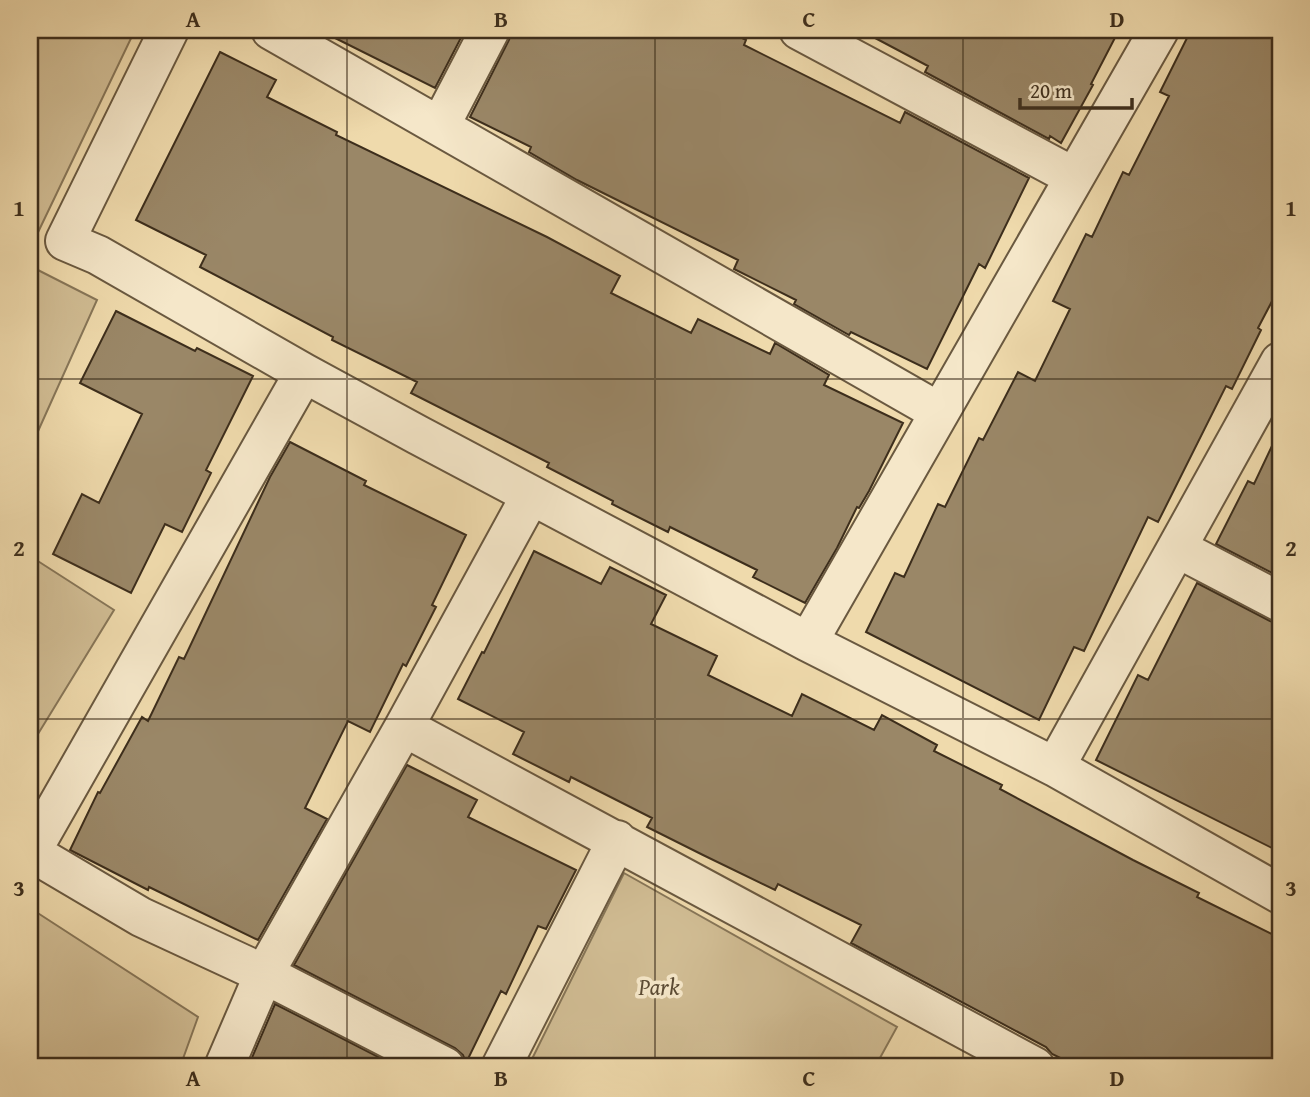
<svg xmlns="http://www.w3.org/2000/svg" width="1310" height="1097" font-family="'Gentium Book Plus',serif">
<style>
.green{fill:#d1bd94;stroke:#877658;stroke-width:2}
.building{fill:#9a8767;stroke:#3d2e1c;stroke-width:2}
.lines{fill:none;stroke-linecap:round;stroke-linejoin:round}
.minor-casing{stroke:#6a5940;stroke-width:42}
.minor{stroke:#f5e7c9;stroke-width:38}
.grid{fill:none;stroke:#3d2e1c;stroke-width:2;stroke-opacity:0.55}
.labels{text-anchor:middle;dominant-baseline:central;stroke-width:7;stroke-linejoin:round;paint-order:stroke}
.park-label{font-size:23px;font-style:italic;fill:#5b4b34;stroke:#f5e7c9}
.neatline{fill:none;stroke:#3d2e1c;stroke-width:2.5}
.grid-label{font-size:23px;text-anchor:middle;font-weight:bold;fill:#3d2e1c}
</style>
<rect width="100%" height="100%" fill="#efdaac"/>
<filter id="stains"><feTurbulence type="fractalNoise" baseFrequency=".00286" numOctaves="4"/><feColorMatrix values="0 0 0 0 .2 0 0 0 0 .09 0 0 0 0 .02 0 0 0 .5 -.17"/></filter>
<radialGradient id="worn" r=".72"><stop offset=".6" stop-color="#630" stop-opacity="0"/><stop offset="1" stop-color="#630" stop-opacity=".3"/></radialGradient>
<path class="green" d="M 30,30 L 135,30 L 30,249 Z
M 30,266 L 97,300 L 30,449 Z
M 30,556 L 114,610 L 30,747 Z
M 624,873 L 897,1027 L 875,1067 L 528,1067 Z
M 30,908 L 198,1017 L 180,1067 L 30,1067 Z"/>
<path class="building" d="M 319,30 L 465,30 L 435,88 Z
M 512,30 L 727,30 L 746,40 L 744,45 L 900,123 L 905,112 L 1029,178 L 985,268 L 979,264 L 927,369 L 851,332 L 849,335 L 794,304 L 796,300 L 734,269 L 738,260 L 577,180 L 529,152 L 531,147 L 470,117 L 509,40 Z
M 860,30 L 1119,30 L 1091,84 L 1093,85 L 1061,143 L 1050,136 L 1049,139 L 925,72 L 928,66 Z
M 1191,30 L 1280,30 L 1280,286 L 1258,328 L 1261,330 L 1232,389 L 1226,386 L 1158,522 L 1148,517 L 1084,651 L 1074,647 L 1039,720 L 866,632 L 895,573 L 904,577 L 938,504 L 945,507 L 979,438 L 983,440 L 1018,372 L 1035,381 L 1070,309 L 1053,301 L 1086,234 L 1092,237 L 1123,172 L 1129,175 L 1169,96 L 1160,92 Z
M 220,52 L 276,80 L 267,97 L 337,132 L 336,135 L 547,237 L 620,276 L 611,293 L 691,333 L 698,319 L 770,354 L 775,343 L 829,375 L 824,385 L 903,423 L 869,491 L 859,508 L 857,507 L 837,548 L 805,603 L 753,577 L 757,570 L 670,527 L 668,532 L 612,504 L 613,501 L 547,467 L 549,463 L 411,393 L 417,382 L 332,340 L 333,337 L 200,267 L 206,255 L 136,220 Z
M 116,311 L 195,351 L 197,348 L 253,376 L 206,470 L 211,473 L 182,532 L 165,524 L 131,593 L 53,554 L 82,494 L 99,503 L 142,414 L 80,383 Z
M 1280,429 L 1280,577 L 1216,544 L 1248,481 L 1254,484 Z
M 290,442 L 366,481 L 364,485 L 466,535 L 432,605 L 436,607 L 406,666 L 403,664 L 370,732 L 348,721 L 305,808 L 327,819 L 258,940 L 149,887 L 148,890 L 70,850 L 98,792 L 100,793 L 142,717 L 148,721 L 179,657 L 184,659 L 270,477 Z
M 534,551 L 601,584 L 610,567 L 666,595 L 651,624 L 717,656 L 708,675 L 792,716 L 802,694 L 874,730 L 882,715 L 937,745 L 934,751 L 1002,785 L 1000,789 L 1133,860 L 1199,893 L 1197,897 L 1280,938 L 1280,1067 L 1079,1067 L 1052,1054 L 1046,1047 L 851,943 L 861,925 L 778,884 L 775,890 L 703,855 L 647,827 L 652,818 L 571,777 L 569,782 L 513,754 L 524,732 L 458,699 L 482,652 L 484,653 Z
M 1197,583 L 1270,621 L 1280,624 L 1280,852 L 1096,760 L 1138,675 L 1148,680 Z
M 407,765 L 477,800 L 468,817 L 576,870 L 546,929 L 538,926 L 506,994 L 501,991 L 466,1063 L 463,1055 L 455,1048 L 294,965 Z
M 275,1004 L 398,1067 L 248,1067 Z"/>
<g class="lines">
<g class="minor-casing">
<path id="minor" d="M 169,30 L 65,241 L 98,255 L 304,373 L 418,435 L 808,642 L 1055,767 L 1280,894
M 271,30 L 939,412
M 799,30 L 1074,177
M 440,126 L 490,30
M 304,373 L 31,852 L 141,917 L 264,974 L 445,1067
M 1177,548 L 1280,602
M 808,642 L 1159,30
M 404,727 L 1035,1067
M 1055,767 L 1280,362
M 224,1067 L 264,974 L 404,727 L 531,495
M 501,1067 L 617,840"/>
</g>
<use href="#minor" class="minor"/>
</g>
<path class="grid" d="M 347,30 L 347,1067M 655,30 L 655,1067M 963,30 L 963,1067M 30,379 L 1280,379M 30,719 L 1280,719"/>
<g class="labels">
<g class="park-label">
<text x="659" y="986">Park</text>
</g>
</g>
<rect width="1310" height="1097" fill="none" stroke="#efdaac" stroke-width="77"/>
<path d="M1020 98v10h112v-10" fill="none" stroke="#3d2e1c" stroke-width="3.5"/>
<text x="1030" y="98" font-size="21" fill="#3d2e1c" stroke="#f5e7c9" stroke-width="5" paint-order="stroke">20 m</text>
<rect x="38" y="38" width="1234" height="1020" class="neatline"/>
<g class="grid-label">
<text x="193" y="27">A</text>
<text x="501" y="27">B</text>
<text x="809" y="27">C</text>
<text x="1117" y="27">D</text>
<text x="19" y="216">1</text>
<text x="1291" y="216">1</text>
<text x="19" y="556">2</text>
<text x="1291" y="556">2</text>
<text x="19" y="896">3</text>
<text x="1291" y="896">3</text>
<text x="193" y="1086">A</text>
<text x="501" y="1086">B</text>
<text x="809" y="1086">C</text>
<text x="1117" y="1086">D</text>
</g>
<rect width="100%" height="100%" filter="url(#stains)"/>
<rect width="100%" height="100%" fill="url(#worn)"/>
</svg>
